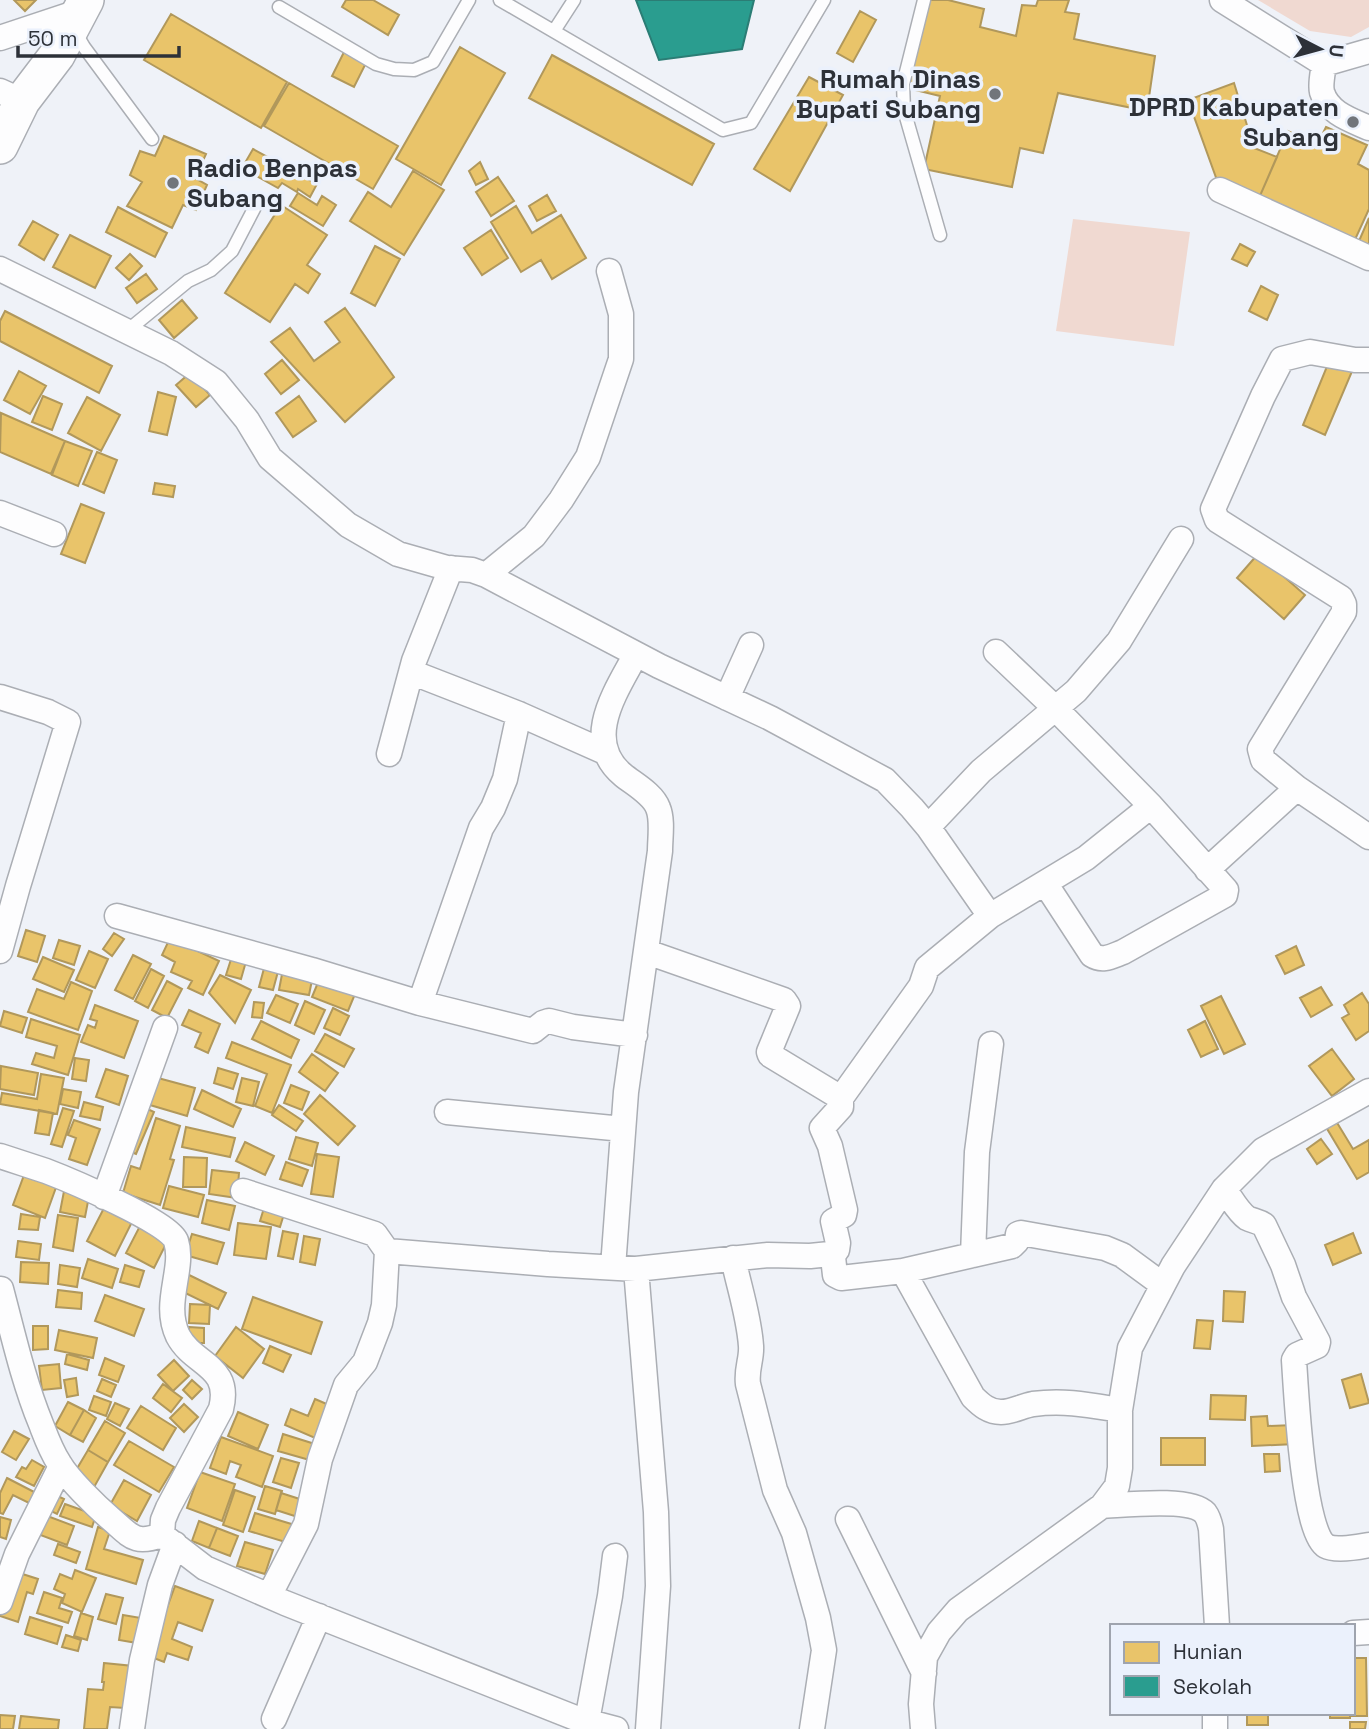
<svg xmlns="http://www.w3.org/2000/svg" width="1369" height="1729" font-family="'Space Grotesk',sans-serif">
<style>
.green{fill:#f0d9d1}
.homes{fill:#e9c46a;stroke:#b1985b;stroke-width:2}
.schools{fill:#2a9d8f;stroke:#2b7d75;stroke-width:2}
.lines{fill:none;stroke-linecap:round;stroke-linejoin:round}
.lane-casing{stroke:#abaeb4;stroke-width:15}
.street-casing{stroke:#abaeb4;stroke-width:27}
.secondary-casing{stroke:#abaeb4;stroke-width:38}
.lane{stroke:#fdfdfe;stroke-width:12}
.street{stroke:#fdfdfe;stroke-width:24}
.secondary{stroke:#fdfdfe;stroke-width:35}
.poi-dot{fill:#71757b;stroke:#ebf1fc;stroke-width:2.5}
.labels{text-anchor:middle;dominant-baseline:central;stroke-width:7;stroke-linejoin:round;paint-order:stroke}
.poi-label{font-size:26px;font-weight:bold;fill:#2d3138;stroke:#ebf1fc;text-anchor:end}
</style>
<rect width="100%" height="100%" fill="#eff2f8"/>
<path class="green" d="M 1258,0 L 1369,0 L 1369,27 L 1351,37 L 1310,31 Z
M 1073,219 L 1190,232 L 1174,346 L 1056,331 Z"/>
<path class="homes" d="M 14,0 L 36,0 L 25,11 Z
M 346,0 L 373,0 L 399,15 L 388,35 L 342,7 Z
M 930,0 L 948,0 L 984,9 L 980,27 L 1016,36 L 1022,5 L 1036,6 L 1038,0 L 1069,0 L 1065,12 L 1079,14 L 1074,39 L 1155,56 L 1147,111 L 1058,93 L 1043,153 L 1020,148 L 1012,187 L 924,169 L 940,96 L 907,88 Z
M 860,11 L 876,20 L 853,62 L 837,53 Z
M 171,14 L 287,82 L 261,128 L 144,60 Z
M 460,47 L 505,73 L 441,185 L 396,159 Z
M 344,52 L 366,63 L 354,87 L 332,76 Z
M 552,55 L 714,144 L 692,185 L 529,98 Z
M 809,77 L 843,95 L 790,191 L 754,169 Z
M 289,83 L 398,146 L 373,189 L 264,126 Z
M 1234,83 L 1254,148 L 1277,157 L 1259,198 L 1218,183 L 1188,100 Z
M 1326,127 L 1367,145 L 1358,164 L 1369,170 L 1369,209 L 1353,244 L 1259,198 L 1288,131 L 1317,145 Z
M 164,136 L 206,154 L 195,178 L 207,185 L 196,210 L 183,205 L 172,228 L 127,206 L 142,182 L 130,175 L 140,151 L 155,156 Z
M 253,149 L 317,184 L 310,197 L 298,189 L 297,192 L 282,183 L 278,188 L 242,168 Z
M 480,162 L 488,179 L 476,185 L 469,171 Z
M 413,171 L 444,190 L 404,255 L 350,221 L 368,192 L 391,207 Z
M 498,177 L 514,201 L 491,216 L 476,192 Z
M 298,193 L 317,205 L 322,196 L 336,205 L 323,226 L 290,206 Z
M 547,195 L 556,211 L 537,221 L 529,206 Z
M 281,205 L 327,235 L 307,265 L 320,274 L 308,293 L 295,284 L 270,322 L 225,293 Z
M 516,206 L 532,233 L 561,215 L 586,258 L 552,279 L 541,260 L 521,272 L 491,222 Z
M 118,207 L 167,233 L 155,257 L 106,232 Z
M 1369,218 L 1369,253 L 1356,248 Z
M 33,221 L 58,235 L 44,260 L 19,245 Z
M 491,230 L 508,258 L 482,275 L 464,248 Z
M 70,235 L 111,256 L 95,288 L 53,267 Z
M 1240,244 L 1255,252 L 1247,266 L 1232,259 Z
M 375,246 L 400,259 L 375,306 L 351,293 Z
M 130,254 L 142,266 L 129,280 L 116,268 Z
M 146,274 L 157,289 L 137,303 L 126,288 Z
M 1261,286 L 1278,295 L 1267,320 L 1249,311 Z
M 182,300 L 197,318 L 174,338 L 159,320 Z
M 345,308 L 394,377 L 345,422 L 271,342 L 290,328 L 314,361 L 340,342 L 325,322 Z
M 5,311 L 112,366 L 99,393 L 0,341 L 0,321 Z
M 1330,359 L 1353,369 L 1325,435 L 1303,425 Z
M 282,360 L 299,380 L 281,394 L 265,374 Z
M 19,371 L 46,386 L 30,414 L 4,400 Z
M 190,373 L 210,395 L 196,407 L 176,385 Z
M 158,392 L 176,397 L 167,435 L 149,431 Z
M 43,396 L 62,404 L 52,430 L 32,422 Z
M 299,396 L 316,421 L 293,437 L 276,413 Z
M 87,397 L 120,415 L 101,451 L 68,433 Z
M 1,413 L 65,441 L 51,474 L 0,452 Z
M 65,441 L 92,451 L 78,486 L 52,475 Z
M 97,452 L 117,460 L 104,493 L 83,484 Z
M 155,483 L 175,486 L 173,497 L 153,494 Z
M 81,504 L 104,513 L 85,563 L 61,554 Z
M 1258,554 L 1305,595 L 1284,619 L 1237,578 Z
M 26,930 L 45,936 L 37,962 L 18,956 Z
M 114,933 L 124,939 L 112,956 L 103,949 Z
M 170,938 L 219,961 L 203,995 L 188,988 L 192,981 L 171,972 L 175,962 L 162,955 Z
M 59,940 L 80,946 L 74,965 L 53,958 Z
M 1296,946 L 1304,965 L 1285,974 L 1276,956 Z
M 89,951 L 108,959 L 95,988 L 76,980 Z
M 233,953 L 247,958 L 241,979 L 226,975 Z
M 133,955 L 151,964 L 133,999 L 115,990 Z
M 43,957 L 74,970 L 64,992 L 33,979 Z
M 266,961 L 280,964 L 273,990 L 259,987 Z
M 151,969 L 164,976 L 148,1008 L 135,1001 Z
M 283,969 L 313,975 L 309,995 L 279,990 Z
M 220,975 L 251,990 L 235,1023 L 209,993 Z
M 319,980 L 355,994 L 348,1011 L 312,997 Z
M 167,981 L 182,989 L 167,1018 L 152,1010 Z
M 71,982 L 92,991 L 78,1030 L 28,1012 L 37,989 L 64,999 Z
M 1321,987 L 1332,1005 L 1311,1017 L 1300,998 Z
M 1362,993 L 1369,1004 L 1369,1031 L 1356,1040 L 1342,1018 L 1349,1014 L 1344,1005 Z
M 276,995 L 298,1004 L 290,1023 L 267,1013 Z
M 1221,996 L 1245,1044 L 1224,1054 L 1201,1006 Z
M 305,1001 L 325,1010 L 314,1034 L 295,1025 Z
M 254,1002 L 264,1003 L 262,1018 L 252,1017 Z
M 95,1005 L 138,1021 L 124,1058 L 81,1042 L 88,1025 L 95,1028 L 97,1021 L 90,1019 Z
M 333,1008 L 349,1016 L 340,1035 L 324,1028 Z
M 189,1010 L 220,1024 L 208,1053 L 195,1047 L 201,1033 L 182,1025 Z
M 4,1011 L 27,1018 L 22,1033 L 0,1026 Z
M 31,1019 L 80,1035 L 68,1075 L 32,1064 L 36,1053 L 54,1058 L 57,1046 L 26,1037 Z
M 261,1021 L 299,1040 L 291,1058 L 252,1039 Z
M 1205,1021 L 1218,1049 L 1201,1057 L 1188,1030 Z
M 325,1034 L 354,1049 L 344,1067 L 315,1051 Z
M 232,1042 L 291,1065 L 272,1113 L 255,1106 L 267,1074 L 226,1058 Z
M 1332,1049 L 1354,1079 L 1332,1096 L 1309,1066 Z
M 312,1054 L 338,1073 L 325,1091 L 299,1072 Z
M 75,1058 L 89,1060 L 86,1081 L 72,1079 Z
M 1,1066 L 38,1073 L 34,1095 L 0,1089 Z
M 218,1068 L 238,1074 L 233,1089 L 214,1083 Z
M 106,1069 L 128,1076 L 119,1105 L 96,1097 Z
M 41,1074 L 64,1078 L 57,1114 L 0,1104 L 2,1093 L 37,1099 Z
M 158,1078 L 195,1088 L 187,1116 L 150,1105 Z
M 242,1078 L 259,1082 L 253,1106 L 236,1102 Z
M 291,1085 L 309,1092 L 302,1110 L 284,1103 Z
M 63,1089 L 81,1092 L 78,1108 L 60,1104 Z
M 202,1090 L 241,1109 L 233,1127 L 194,1109 Z
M 320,1095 L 355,1126 L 338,1145 L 304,1114 Z
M 84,1102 L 103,1107 L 100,1120 L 80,1116 Z
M 279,1105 L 303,1121 L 296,1131 L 272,1115 Z
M 141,1106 L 154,1112 L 136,1154 L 123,1149 Z
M 63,1108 L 74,1111 L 62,1147 L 51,1144 Z
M 39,1110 L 53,1113 L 49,1135 L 35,1133 Z
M 156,1118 L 180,1126 L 170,1159 L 174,1160 L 160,1205 L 123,1193 L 131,1166 L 140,1169 Z
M 74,1120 L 100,1129 L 87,1165 L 69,1159 L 76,1138 L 68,1135 Z
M 1336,1121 L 1353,1149 L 1369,1140 L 1369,1172 L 1357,1179 L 1326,1127 Z
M 186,1127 L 235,1138 L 230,1157 L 182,1147 Z
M 296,1137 L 318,1143 L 312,1166 L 289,1159 Z
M 1321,1139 L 1332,1154 L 1317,1164 L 1307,1149 Z
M 245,1142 L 274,1156 L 265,1175 L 236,1161 Z
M 317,1154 L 339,1157 L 333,1197 L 311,1194 Z
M 184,1157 L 207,1158 L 206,1187 L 183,1187 Z
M 286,1162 L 308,1170 L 302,1186 L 280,1179 Z
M 27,1167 L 59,1179 L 45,1218 L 13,1205 Z
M 212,1170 L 239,1173 L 237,1198 L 209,1194 Z
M 65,1186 L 90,1191 L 85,1217 L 60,1212 Z
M 169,1186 L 204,1195 L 198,1217 L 163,1208 Z
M 207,1200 L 235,1206 L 229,1230 L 202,1223 Z
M 104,1208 L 132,1222 L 115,1256 L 87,1241 Z
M 264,1208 L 284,1214 L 280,1227 L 260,1221 Z
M 21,1214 L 40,1217 L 38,1230 L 19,1229 Z
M 58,1215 L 78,1218 L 73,1251 L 53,1247 Z
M 238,1223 L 271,1227 L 266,1259 L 234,1255 Z
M 141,1224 L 169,1238 L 154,1268 L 126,1253 Z
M 283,1231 L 298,1234 L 293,1259 L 278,1256 Z
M 1353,1233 L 1361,1253 L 1333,1265 L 1325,1245 Z
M 192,1234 L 224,1243 L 217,1264 L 185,1255 Z
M 304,1236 L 320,1239 L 315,1265 L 300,1262 Z
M 18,1241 L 41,1244 L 39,1260 L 16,1257 Z
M 88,1259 L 118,1269 L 112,1288 L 82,1278 Z
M 21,1262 L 49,1263 L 48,1284 L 20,1282 Z
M 60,1265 L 80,1268 L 77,1287 L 58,1284 Z
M 125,1265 L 144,1271 L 139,1287 L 120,1282 Z
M 185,1273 L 226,1293 L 218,1309 L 177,1289 Z
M 58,1290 L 82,1293 L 81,1309 L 56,1307 Z
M 1224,1291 L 1245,1292 L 1243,1322 L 1223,1321 Z
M 105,1295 L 144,1309 L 134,1336 L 95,1321 Z
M 253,1297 L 322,1322 L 311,1354 L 242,1329 Z
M 190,1304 L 210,1305 L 209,1324 L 189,1323 Z
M 1197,1320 L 1213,1321 L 1210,1349 L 1194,1348 Z
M 33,1326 L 48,1326 L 48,1349 L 33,1350 Z
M 189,1327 L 204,1328 L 204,1343 L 188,1343 Z
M 236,1327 L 264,1349 L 243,1378 L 215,1356 Z
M 59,1330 L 97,1338 L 93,1358 L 55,1350 Z
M 270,1346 L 291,1355 L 283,1372 L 263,1363 Z
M 67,1354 L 89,1360 L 87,1370 L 65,1364 Z
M 105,1358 L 124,1366 L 118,1382 L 99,1375 Z
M 174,1360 L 189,1376 L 173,1391 L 158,1375 Z
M 59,1364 L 61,1388 L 42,1390 L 39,1366 Z
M 1361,1374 L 1369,1403 L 1350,1408 L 1342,1380 Z
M 76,1378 L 78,1395 L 67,1397 L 64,1380 Z
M 102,1379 L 116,1385 L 111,1397 L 97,1391 Z
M 192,1380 L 202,1389 L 192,1399 L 183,1390 Z
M 163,1384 L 182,1398 L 171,1412 L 153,1398 Z
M 1211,1395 L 1246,1396 L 1245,1420 L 1210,1419 Z
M 94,1396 L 111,1402 L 106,1416 L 89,1410 Z
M 315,1399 L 336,1408 L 322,1441 L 285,1425 L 291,1409 L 308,1416 Z
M 68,1402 L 84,1410 L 70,1435 L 55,1426 Z
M 115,1403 L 129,1409 L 120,1426 L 107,1419 Z
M 184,1404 L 198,1417 L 184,1432 L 170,1418 Z
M 141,1406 L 176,1428 L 163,1450 L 127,1428 Z
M 84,1410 L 96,1418 L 83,1442 L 70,1435 Z
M 238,1412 L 268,1425 L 258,1449 L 228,1436 Z
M 1267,1416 L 1268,1426 L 1294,1425 L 1295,1444 L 1252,1446 L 1251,1417 Z
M 105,1421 L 125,1433 L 108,1462 L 88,1450 Z
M 14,1431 L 29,1439 L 16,1460 L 2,1452 Z
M 283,1434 L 318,1445 L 313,1461 L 278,1451 Z
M 221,1437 L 273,1456 L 262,1487 L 236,1477 L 241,1465 L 230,1461 L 226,1474 L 210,1468 Z
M 1161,1438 L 1205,1438 L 1205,1465 L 1161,1465 Z
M 129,1441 L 174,1467 L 159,1492 L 114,1465 Z
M 88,1450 L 108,1462 L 93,1489 L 72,1477 Z
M 1264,1454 L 1279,1454 L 1280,1471 L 1265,1472 Z
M 281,1458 L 299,1463 L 291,1488 L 273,1482 Z
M 32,1460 L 44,1467 L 34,1486 L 16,1477 L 22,1467 L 26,1469 Z
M 200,1472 L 235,1484 L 222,1521 L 187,1508 Z
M 7,1478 L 40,1495 L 35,1506 L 13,1495 L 3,1514 L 0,1513 L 0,1493 Z
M 124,1480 L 151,1495 L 137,1521 L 110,1505 Z
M 265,1486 L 282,1491 L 275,1514 L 258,1509 Z
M 235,1490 L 255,1497 L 243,1532 L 223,1525 Z
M 49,1492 L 64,1499 L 57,1514 L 43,1507 Z
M 281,1493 L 309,1502 L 304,1519 L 276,1510 Z
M 65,1504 L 96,1515 L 92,1527 L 60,1516 Z
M 255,1513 L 298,1526 L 292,1544 L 249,1531 Z
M 42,1514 L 74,1526 L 67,1545 L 35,1533 Z
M 0,1517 L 11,1520 L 6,1539 L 0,1537 Z
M 199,1521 L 217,1528 L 209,1548 L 192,1541 Z
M 98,1527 L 110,1531 L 104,1549 L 143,1560 L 136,1584 L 86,1569 Z
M 217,1528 L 238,1536 L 230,1556 L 209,1548 Z
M 245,1542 L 273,1550 L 265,1574 L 237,1566 Z
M 58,1544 L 80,1552 L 76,1563 L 54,1555 Z
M 75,1570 L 96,1578 L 82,1612 L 62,1603 L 65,1594 L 54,1589 L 60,1574 L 72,1579 Z
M 13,1571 L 38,1579 L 33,1594 L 27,1592 L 18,1622 L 0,1616 L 0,1612 Z
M 175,1586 L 213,1600 L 202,1631 L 178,1622 L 172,1639 L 192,1647 L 188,1660 L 167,1653 L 164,1662 L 146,1655 L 153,1646 Z
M 44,1592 L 62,1598 L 59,1608 L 72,1612 L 68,1623 L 37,1613 Z
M 106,1594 L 123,1598 L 116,1624 L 98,1619 Z
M 81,1613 L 93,1617 L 87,1640 L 74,1636 Z
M 123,1615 L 141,1618 L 137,1643 L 119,1640 Z
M 30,1617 L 62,1627 L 57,1644 L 25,1634 Z
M 66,1635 L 81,1640 L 78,1651 L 62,1647 Z
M 1353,1658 L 1366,1658 L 1367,1716 L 1350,1716 L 1350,1713 L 1353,1713 Z
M 104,1663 L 133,1666 L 125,1708 L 110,1707 L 107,1729 L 84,1729 L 88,1689 L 103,1690 L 104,1682 L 102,1682 Z
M 1247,1713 L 1268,1713 L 1268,1725 L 1247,1725 Z
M 1330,1713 L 1350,1713 L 1350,1718 L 1330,1718 Z
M 0,1715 L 15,1716 L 13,1729 L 0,1729 Z
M 21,1716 L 59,1720 L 58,1729 L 19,1729 Z
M 1350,1722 L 1366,1722 L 1365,1729 L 1350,1729 Z"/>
<path class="schools" d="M 636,0 L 754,0 L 742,49 L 659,60 Z"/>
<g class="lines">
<g class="lane-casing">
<path id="lane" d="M 500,0 L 723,130 L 751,123 L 824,0
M 924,0 L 903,84 L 904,110 L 940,235
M 279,7 L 376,64 L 394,69 L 414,70 L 433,62 L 469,0
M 74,30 L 84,47 L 152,139
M 554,31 L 574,0
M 127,331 L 188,281 L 211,270 L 232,251 L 257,203"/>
</g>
<g class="street-casing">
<path id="street" d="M 1222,0 L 1324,64 L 1369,51
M 0,38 L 81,11
M 1324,64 C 1323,72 1320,84 1322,92 C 1328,113 1351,120 1369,128
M 0,91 L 22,101
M 1220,190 L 1369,258
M 0,269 L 171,353 L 216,382 L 247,420 L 270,458 L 348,525 L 398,554 L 447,568 L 472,570 L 486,575 L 659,666 L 770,718 L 885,780 L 912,808 L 928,827 L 990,916
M 1369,360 L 1355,360 L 1310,352 L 1282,359 L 1263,396 L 1213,509 L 1217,520 L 1341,598 L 1344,604 L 1344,612 L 1260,749 L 1263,760 L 1297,788 L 1369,837
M 0,513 L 54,534
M 486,575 L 534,536 L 561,500 L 588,457 L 621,359 L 621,314 L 609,271
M 996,652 L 1055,708 L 1151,806 L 1226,890 L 1225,895 L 1123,952 C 1112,956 1103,962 1092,955 L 1045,883
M 411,672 L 519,714 L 607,753
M 0,697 L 48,712 L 68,722 L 18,886 L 0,951
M 727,698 L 751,645
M 389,754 L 414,661 L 451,568
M 928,827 L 981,771 L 1076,691 L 1119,641 L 1181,539
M 1207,870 L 1297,788
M 117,916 L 312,970 L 420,1003 L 533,1031 L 543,1023 L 549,1021 L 573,1027 L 635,1035
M 647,952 L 784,1000 L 788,1006 L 769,1052 L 770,1055 L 841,1098
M 420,1003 L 481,828 L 493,808 L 505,779 L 519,714
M 447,1112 L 623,1129
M 0,1156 C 15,1161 31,1166 46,1171 C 67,1179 171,1223 176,1241 C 185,1269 162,1303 178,1336 C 194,1366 232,1365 221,1409 L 168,1508 L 163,1520 L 162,1535 L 205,1568 L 285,1603 L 578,1719 L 616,1729
M 1224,1189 C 1231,1198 1238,1212 1247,1218 C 1253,1221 1258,1221 1264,1225 L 1283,1265 L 1294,1297 L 1318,1342 L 1317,1346 L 1297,1355 L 1294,1360 C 1296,1390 1303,1533 1326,1546 C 1335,1551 1359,1547 1369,1545
M 243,1191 L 375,1234 L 387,1251 L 548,1264 L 636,1269 L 768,1255 L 810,1256 L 830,1254 L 833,1257 L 835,1275 L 841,1278 L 903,1271 L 1012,1246 L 1017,1241 L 1018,1234 L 1021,1233 L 1105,1248 L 1122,1255 L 1163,1285
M 104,1197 L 165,1028
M 830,1254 L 834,1253 L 837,1250 L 838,1243 L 833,1221 L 844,1215 L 845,1210 L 830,1146 L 822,1128 L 841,1107 L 841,1098 L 921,986 L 927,968 L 990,916 L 1086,858 L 1151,806
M 973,1255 L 977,1152 L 991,1044
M 733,1258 C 739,1287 749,1316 751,1346 C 752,1359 746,1369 748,1384 L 775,1490 L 794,1533 L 818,1618 L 824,1650 L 812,1729
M 613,1267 L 626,1092 L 660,851 C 660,838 663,820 658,808 C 653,794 634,784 623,775 C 581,740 617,690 636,654
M 636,1269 L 656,1512 L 658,1586 L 648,1729
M 903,1271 L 973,1397 C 981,1405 989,1412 1001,1412 C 1012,1412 1022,1406 1033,1404 C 1065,1400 1089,1405 1120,1410
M 1,1289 C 13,1334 23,1380 41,1424 C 46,1437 51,1451 59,1463 C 69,1480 96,1506 111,1519 C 131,1536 134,1545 162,1535
M 1102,1506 C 1125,1505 1190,1497 1205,1513 C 1208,1517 1210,1524 1211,1529 L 1217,1626
M 848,1519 L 924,1673
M 269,1596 L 306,1524 L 320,1459 L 346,1385 L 365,1362 L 380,1323 L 384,1305 L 387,1251
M 0,1602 L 17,1554 L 61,1466
M 1353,1633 L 1369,1632
M 274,1719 L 319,1616
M 587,1721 L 610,1596 L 615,1556
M 132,1729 L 142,1660 L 160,1585 L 175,1544
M 923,1729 L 921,1704 L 925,1657 L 939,1632 L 958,1610 L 1102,1506 L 1117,1486 L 1120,1468 L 1120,1410 L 1130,1348 L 1173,1266 L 1224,1189 L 1263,1150 L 1369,1091
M 1215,1729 L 1215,1713"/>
</g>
<g class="secondary-casing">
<path id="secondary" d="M 0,146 L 22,101 L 57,55 L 86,0"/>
</g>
<use href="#lane" class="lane"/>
<use href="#street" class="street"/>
<use href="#secondary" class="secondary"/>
</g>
<g class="poi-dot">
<circle cx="995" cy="94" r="7"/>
<circle cx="1353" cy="122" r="7"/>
<circle cx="173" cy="183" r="7"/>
</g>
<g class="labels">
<g class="poi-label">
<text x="981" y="79">Rumah Dinas<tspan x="981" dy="30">Bupati Subang</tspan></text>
<text x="1339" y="107">DPRD Kabupaten<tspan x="1339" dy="30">Subang</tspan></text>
<text x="187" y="168" text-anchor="start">Radio Benpas<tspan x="187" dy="30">Subang</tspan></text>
</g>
</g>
<rect x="1110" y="1624" width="245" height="91" fill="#ebf1fc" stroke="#9fa4ae" stroke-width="2"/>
<rect x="1124" y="1642" width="35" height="21" fill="#e9c46a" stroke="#9fa4ae" stroke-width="2"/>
<text x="1173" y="1659" font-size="21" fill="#2d3138">Hunian</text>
<rect x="1124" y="1676" width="35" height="21" fill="#2a9d8f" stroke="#9fa4ae" stroke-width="2"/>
<text x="1173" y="1694" font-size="21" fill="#2d3138">Sekolah</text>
<g transform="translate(1320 49) rotate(96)" stroke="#ebf1fc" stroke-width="5" paint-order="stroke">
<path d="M0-5L12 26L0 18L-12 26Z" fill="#2d3138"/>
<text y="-10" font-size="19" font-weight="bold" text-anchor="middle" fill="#2d3138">U</text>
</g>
<path d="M18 46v10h161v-10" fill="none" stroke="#2d3138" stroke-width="3.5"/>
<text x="28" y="46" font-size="21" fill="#2d3138" stroke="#ebf1fc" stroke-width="5" paint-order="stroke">50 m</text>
</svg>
